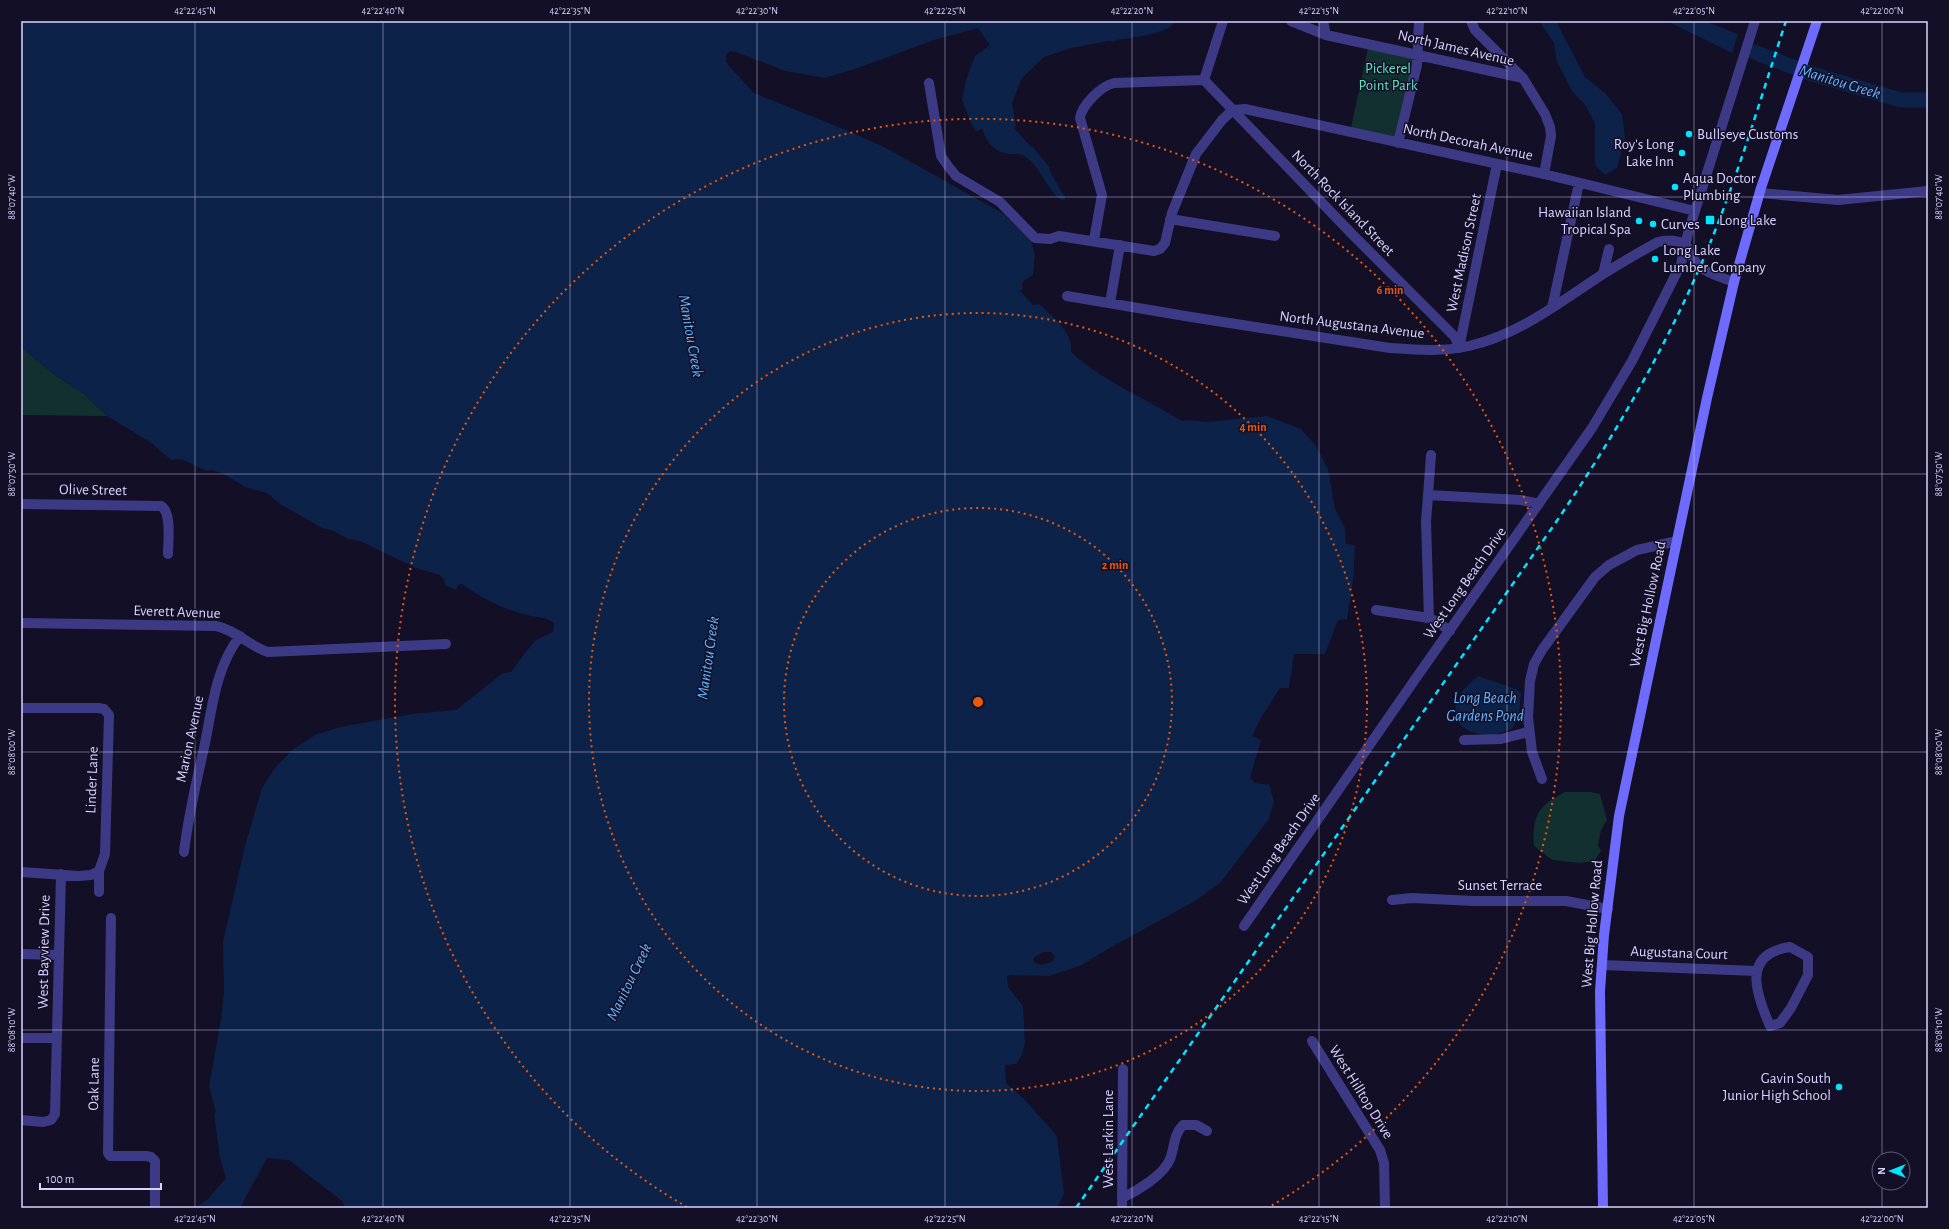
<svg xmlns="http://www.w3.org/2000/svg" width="1949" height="1229" font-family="'Alegreya Sans',sans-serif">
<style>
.green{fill:#12302f}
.water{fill:#0c2248;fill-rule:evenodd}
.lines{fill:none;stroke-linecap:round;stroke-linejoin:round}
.river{stroke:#0c2248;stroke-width:15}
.street{stroke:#3d3a85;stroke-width:10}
.secondary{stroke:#6f6bff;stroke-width:10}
.rail{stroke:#00e5ff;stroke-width:2.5;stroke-dasharray:6 5;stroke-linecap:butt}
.ticks{fill:none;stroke:#d9d4ff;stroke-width:1;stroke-opacity:0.45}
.ring{fill:none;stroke:#e8590c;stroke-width:2;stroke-dasharray:2 4}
.poi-dot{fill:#00e5ff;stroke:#130f26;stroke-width:1.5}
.labels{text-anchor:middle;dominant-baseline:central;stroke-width:3;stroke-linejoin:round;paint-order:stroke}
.street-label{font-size:15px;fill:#d9d4ff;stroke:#130f26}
.park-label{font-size:15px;fill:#5fe0c0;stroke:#130f26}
.poi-label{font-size:15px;fill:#d9d4ff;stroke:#130f26;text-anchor:start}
.water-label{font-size:16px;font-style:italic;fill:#62b6ff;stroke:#130f26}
.centre{fill:#e8590c;stroke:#130f26;stroke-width:2}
.ring-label{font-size:12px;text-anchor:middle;font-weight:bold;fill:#e8590c;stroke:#130f26;stroke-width:3;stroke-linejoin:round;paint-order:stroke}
.neatline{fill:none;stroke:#d9d4ff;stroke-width:1.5}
.ticks-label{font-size:10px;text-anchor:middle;fill:#d9d4ff}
</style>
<rect width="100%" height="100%" fill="#130f26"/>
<path class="green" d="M 1369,44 L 1418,55 L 1398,143 L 1350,132 Z
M 21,347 L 52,373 L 84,394 L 107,416 L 21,415 Z
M 1565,792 L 1591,792 L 1600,794 L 1607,820 L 1601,830 L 1598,845 L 1601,851 L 1594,861 L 1581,863 L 1552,860 L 1534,846 C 1532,815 1538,806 1565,792 Z"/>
<path class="water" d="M 21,21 L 1176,21 C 1169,34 1130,38 1116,40 L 1114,42 L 1109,41 L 1071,48 L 1044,57 L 1022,78 L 1012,103 L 1016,126 L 1014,128 L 1031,147 L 1032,146 L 1050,168 L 1049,170 L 1065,197 L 1065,199 L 1061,200 C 1046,189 1042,169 1026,157 C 1022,154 1016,154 1011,154 C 994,153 988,143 982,129 L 976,131 L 971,123 L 962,100 L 966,80 L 975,56 L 990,45 L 978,28 L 934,40 L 858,68 L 825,78 L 785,71 L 736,52 L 730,51 L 726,55 L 726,61 L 730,67 L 754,93 L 846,130 L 886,148 L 1004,214 L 1031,241 L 1035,254 L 1033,275 L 1022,282 L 1023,289 L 1020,291 L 1033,305 L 1040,304 C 1052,317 1074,333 1071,352 C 1104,382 1145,398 1182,421 L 1191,420 L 1207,422 L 1267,416 L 1301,429 L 1316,446 L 1328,469 L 1335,509 L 1345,528 L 1346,544 L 1355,545 L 1353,581 L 1347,619 L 1338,620 L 1325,654 L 1294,654 L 1289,688 L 1280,688 L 1262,716 L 1252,736 L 1261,740 L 1250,778 L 1255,783 L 1269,785 L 1274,801 L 1269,819 L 1221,882 L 1195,901 L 1106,950 L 1082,965 L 1049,976 L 1009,975 L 1007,977 L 1008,987 L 1023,1006 L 1025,1043 L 1022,1055 L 1016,1064 L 1005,1065 L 1006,1083 L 1024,1099 L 1057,1136 L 1064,1194 L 1057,1208 L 345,1208 L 342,1201 L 289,1160 L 267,1158 L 240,1208 L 185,1208 L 196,1207 L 208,1199 L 226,1178 L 220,1158 L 214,1114 L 216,1112 L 209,1086 L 221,1020 L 224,991 L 223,942 L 245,846 L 262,788 L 275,768 L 291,751 L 315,735 L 340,727 L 412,714 L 456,710 L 503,673 L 511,672 L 525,653 L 536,640 L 553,632 L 554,623 C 545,616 537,618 527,615 C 502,609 483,599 462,584 L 458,585 L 456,590 L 445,585 L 444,579 L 440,575 L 416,568 L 360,541 L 348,539 L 334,531 L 322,528 L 280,504 L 267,493 L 245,487 L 224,474 L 212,470 L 207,471 L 181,459 L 171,460 L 150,442 L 107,416 L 84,394 L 52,373 L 21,347 ZM 1044,952 L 1051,952 L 1055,956 L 1053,961 L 1043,965 L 1035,963 L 1033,960 L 1035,957 Z
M 1539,21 L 1556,21 L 1585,77 L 1605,93 L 1622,114 L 1625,138 L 1617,168 L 1605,175 L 1595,165 L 1595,123 L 1585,105 L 1572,91 L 1557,62 L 1554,43 Z
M 1667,21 L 1704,21 L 1738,34 L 1732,53 Z
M 1478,676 L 1516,689 L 1521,693 L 1519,717 L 1512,729 C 1505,731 1497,735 1491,735 C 1469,735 1448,725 1458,700 C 1461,690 1470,683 1478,676 Z"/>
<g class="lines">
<path class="river" d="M 1754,52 L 1809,73 L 1901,100 L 1928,100"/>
<path class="street" d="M 1291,21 L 1326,35 L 1523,78
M 1323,21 L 1326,35
M 1471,21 L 1475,30 L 1523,78 L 1545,114 L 1550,127 L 1551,136 L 1544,174
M 1204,80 L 1351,233 L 1455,337 L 1459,348
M 1204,80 L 1223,21
M 929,83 L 941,156 L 948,166 L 956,176 L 1000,202 L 1035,238 L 1050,239 L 1059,236 L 1154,251 L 1160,249 L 1165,243 L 1172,213 L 1196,154 L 1222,120 L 1233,110 L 1245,109 L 1544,174 L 1695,211
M 1398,143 L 1417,65 L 1419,21
M 1760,193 L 1838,200 L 1928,191
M 1170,219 L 1275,236
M 1094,240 L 1102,195 L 1080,118 C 1082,105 1101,86 1114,83 L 1204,80
M 1603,274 L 1609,249
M 1067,296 L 1191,317 L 1390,348 C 1417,350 1443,352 1469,346 C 1518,335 1559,303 1600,276 C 1619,264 1638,253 1658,242 C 1668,239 1676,240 1686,244 C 1697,272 1707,272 1734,282
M 1110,303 L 1120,245
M 1552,308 L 1579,183
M 1459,348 L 1497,164
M 1428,495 L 1521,500 L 1539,504
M 21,504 L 161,506 C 172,512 168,542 168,554
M 1376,610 L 1429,618 L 1436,621 L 1450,631
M 1429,618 L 1426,522 L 1431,455
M 21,623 L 216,626 C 236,630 249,646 268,652 L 446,644
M 21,708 L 98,708 L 104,709 L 109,715 L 105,854 L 99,871 L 99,892
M 1464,740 L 1501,739 L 1528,732
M 1542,779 L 1532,752 L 1528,717 L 1530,681 L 1534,664 L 1542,650 L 1595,577 L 1609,565 L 1637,550 L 1677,541
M 184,852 C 188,817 196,783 204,748 C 212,710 215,668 240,636
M 21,872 L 79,876 L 91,875 L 99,871
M 1392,900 L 1412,898 L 1474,901 L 1566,901 L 1608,909
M 111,918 L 108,1153 L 110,1156 L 146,1156 L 151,1157 L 155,1161 L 155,1208
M 1244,926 L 1416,678 L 1592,428 L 1632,361 L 1681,264 L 1688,233 L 1755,21
M 1790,947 L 1808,957 L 1808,975 L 1791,1008 L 1780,1023 L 1770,1026 C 1756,994 1741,954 1790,947 Z
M 21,954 L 59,955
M 1602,965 L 1756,971
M 21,1038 L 57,1038
M 1312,1041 L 1380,1150 L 1384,1163 L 1385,1208
M 21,1120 L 43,1122 L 51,1120 L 55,1114 L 61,874
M 1122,1198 C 1137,1191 1164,1175 1170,1159 C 1175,1147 1173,1135 1183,1125 L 1196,1125 L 1207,1131
M 1122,1208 L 1123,1069"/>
<path class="secondary" d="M 1603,1208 L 1600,991 L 1604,935 L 1619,816 L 1707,398 L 1734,282 L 1761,188 L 1817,21"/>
<path class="rail" d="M 1076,1208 L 1554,525 C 1610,443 1660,358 1700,267 C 1735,187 1759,103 1786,21"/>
</g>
<path class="ticks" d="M 195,21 L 195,1208M 383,21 L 383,1208M 570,21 L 570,1208M 757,21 L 757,1208M 945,21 L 945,1208M 1132,21 L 1132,1208M 1319,21 L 1319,1208M 1507,21 L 1507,1208M 1694,21 L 1694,1208M 1882,21 L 1882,1159M 21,197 L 1928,197M 21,474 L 1928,474M 21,752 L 1928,752M 21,1030 L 1928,1030M 1882,1183 L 1882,1208"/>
<g class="ring">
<circle cx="978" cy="702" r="194"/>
<circle cx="978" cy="702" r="389"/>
<path d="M687 1207A583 583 0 1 1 1269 1207"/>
</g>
<g class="poi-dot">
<circle cx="1689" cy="134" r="4"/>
<circle cx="1682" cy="153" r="4"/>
<circle cx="1675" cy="187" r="4"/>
<rect x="1705" y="215" width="10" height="10" rx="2"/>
<circle cx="1639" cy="221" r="4"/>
<circle cx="1653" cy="224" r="4"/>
<circle cx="1655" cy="259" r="4"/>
<circle cx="1839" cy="1087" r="4"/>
</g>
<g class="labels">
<g class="street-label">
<text transform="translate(1456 48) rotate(13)">North James Avenue</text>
<text transform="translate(1468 142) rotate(12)">North Decorah Avenue</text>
<text transform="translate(1343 203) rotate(46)">North Rock Island Street</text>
<text transform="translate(1464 253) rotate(-78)">West Madison Street</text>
<text transform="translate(1352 325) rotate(7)">North Augustana Avenue</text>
<text transform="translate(93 490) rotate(1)">Olive Street</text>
<text transform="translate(1465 583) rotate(-55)">West Long Beach Drive</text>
<text transform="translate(1648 604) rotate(-78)">West Big Hollow Road</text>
<text transform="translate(177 612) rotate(2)">Everett Avenue</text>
<text transform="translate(190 739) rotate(-78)">Marion Avenue</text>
<text transform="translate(92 780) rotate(-88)">Linder Lane</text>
<text transform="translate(1279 849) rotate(-55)">West Long Beach Drive</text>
<text x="1500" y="885">Sunset Terrace</text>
<text transform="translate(1592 924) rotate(-85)">West Big Hollow Road</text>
<text transform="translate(44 952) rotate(-89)">West Bayview Drive</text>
<text transform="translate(1679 953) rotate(2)">Augustana Court</text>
<text transform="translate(94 1084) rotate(-89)">Oak Lane</text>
<text transform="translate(1361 1092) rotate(58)">West Hilltop Drive</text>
<text transform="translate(1108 1139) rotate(-90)">West Larkin Lane</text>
</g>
<g class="park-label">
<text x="1388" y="68">Pickerel<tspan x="1388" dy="17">Point Park</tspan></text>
</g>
<g class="poi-label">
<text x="1697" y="134">Bullseye Customs</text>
<text x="1674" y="144" text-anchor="end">Roy's Long<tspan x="1674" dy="17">Lake Inn</tspan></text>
<text x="1683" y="178">Aqua Doctor<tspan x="1683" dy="17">Plumbing</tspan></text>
<text x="1631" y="212" text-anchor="end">Hawaiian Island<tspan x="1631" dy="17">Tropical Spa</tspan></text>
<text x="1719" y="220">Long Lake</text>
<text x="1661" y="224">Curves</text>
<text x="1663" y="250">Long Lake<tspan x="1663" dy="17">Lumber Company</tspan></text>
<text x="1831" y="1078" text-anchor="end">Gavin South<tspan x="1831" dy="17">Junior High School</tspan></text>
</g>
<g class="water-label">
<text transform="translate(1840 82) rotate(17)">Manitou Creek</text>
<text transform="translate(691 336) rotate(80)">Manitou Creek</text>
<text transform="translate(708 658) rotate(-82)">Manitou Creek</text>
<text x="1485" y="698">Long Beach<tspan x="1485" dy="18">Gardens Pond</tspan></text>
<text transform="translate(629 982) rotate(-64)">Manitou Creek</text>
</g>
</g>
<circle cx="978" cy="702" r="6" class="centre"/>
<g class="ring-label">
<text x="1390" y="294">6 min</text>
<text x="1253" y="431">4 min</text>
<text x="1115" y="569">2 min</text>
</g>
<rect width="1949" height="1229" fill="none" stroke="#130f26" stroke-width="44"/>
<g transform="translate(1891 1171) rotate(270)"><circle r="19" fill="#130f26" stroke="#625e7d"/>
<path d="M0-3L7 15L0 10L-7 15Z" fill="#00e5ff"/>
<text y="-6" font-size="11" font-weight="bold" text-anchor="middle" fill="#d9d4ff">N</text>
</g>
<path d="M40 1183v6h121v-6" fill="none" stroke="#d9d4ff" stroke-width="2"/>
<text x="46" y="1183" font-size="12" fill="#d9d4ff" stroke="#130f26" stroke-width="3" paint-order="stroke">100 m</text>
<rect x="22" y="22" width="1905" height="1185" class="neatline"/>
<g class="ticks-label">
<text x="195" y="14">42°22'45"N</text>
<text x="383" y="14">42°22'40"N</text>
<text x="570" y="14">42°22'35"N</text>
<text x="757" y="14">42°22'30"N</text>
<text x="945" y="14">42°22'25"N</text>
<text x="1132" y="14">42°22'20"N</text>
<text x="1319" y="14">42°22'15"N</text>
<text x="1507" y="14">42°22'10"N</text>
<text x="1694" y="14">42°22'05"N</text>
<text x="1882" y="14">42°22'00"N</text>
<text transform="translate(1938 197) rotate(-90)" y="4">88°07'40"W</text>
<text transform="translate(11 197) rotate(-90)" y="4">88°07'40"W</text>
<text transform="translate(1938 474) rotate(-90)" y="4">88°07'50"W</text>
<text transform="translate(11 474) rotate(-90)" y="4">88°07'50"W</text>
<text transform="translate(1938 752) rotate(-90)" y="4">88°08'00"W</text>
<text transform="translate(11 752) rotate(-90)" y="4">88°08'00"W</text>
<text transform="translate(1938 1030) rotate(-90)" y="4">88°08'10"W</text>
<text transform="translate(11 1030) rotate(-90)" y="4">88°08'10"W</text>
<text x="195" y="1222">42°22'45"N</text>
<text x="383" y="1222">42°22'40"N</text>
<text x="570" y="1222">42°22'35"N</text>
<text x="757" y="1222">42°22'30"N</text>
<text x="945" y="1222">42°22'25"N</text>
<text x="1132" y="1222">42°22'20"N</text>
<text x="1319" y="1222">42°22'15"N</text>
<text x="1507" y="1222">42°22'10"N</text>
<text x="1694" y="1222">42°22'05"N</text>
<text x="1882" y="1222">42°22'00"N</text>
</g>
</svg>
